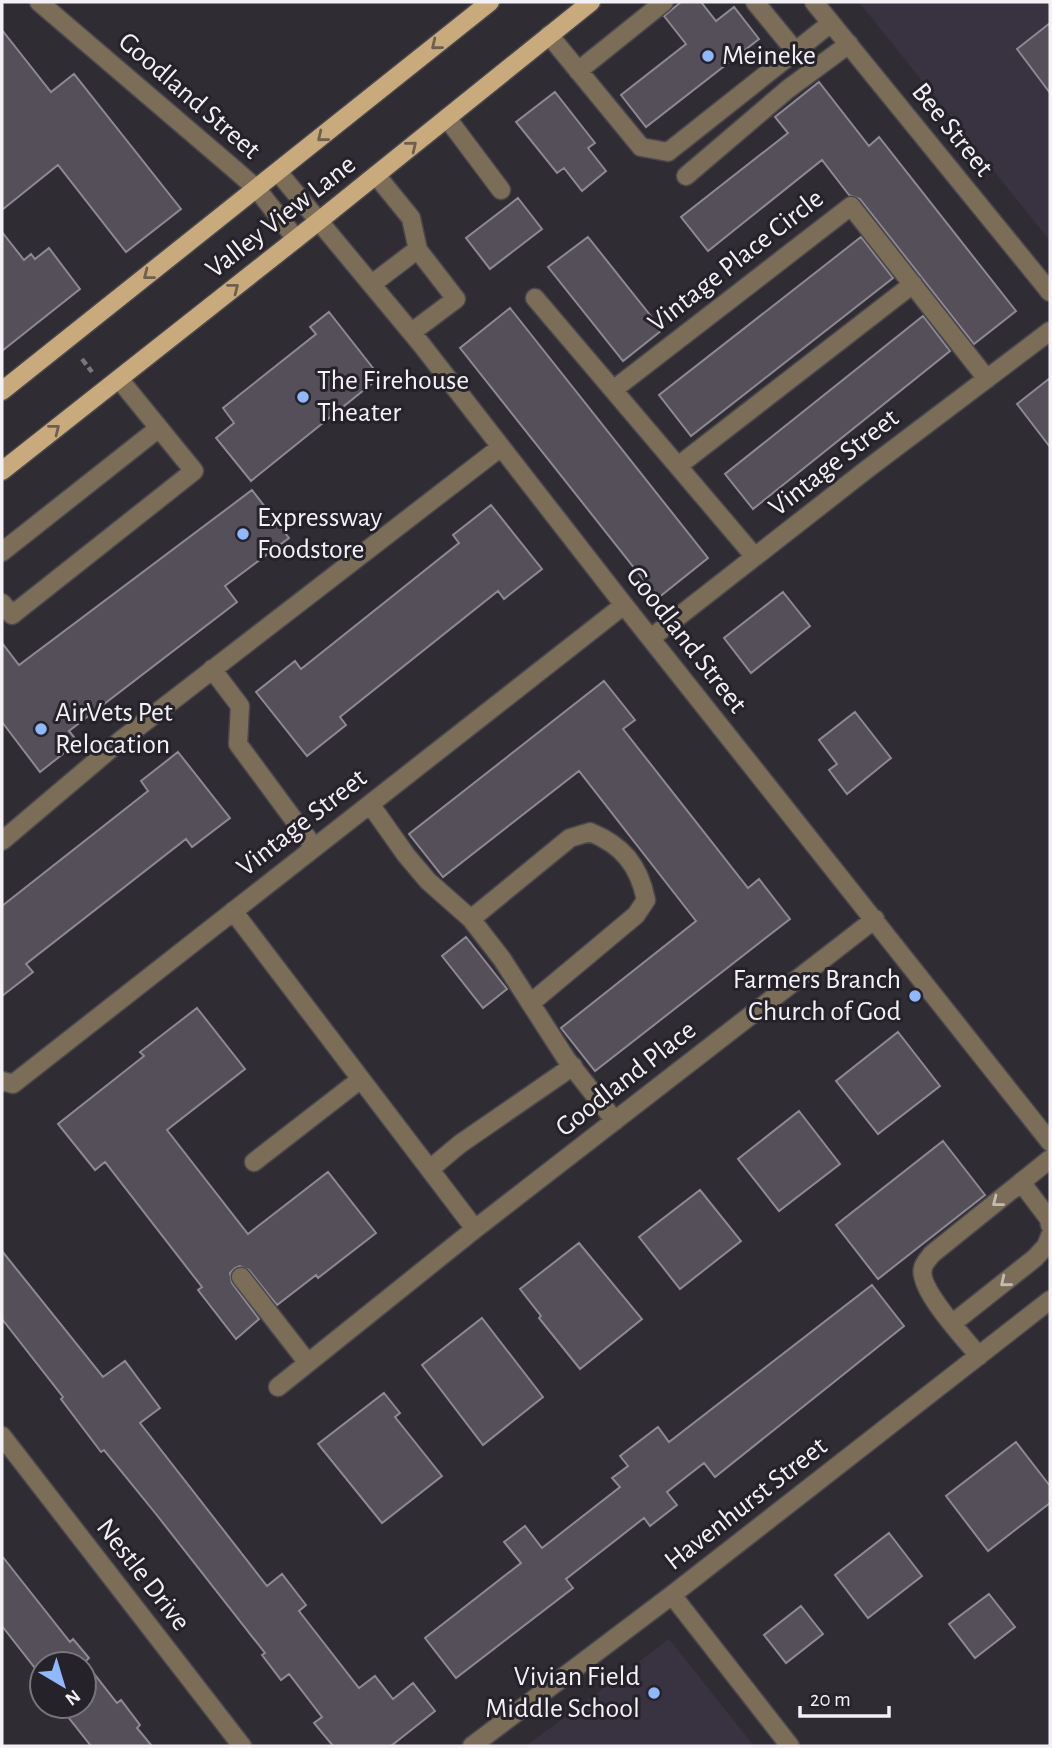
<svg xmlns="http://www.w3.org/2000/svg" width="1052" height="1748" font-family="'Alegreya Sans',sans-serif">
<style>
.built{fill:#393240}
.building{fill:#544f58;stroke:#8d8892;stroke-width:2}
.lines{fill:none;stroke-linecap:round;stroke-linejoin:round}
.minor-casing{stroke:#4b474f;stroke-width:21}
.major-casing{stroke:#4b474f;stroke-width:21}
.path{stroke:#7a767e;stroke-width:4.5;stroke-dasharray:7 3.5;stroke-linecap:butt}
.minor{stroke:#7b6d57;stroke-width:18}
.major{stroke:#c8aa7d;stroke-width:18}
.oneway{stroke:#6f5f4f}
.oneway2{stroke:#c3bcb6}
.poi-dot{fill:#8fb8fd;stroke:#26222a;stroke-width:2.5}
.labels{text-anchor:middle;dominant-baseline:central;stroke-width:6;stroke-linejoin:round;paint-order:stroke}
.poi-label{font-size:28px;fill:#f3f0f6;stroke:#26222a;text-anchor:start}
.street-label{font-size:28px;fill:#f3f0f6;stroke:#26222a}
</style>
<rect width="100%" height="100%" fill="#302c34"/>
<path class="built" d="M 859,2 L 1050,2 L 1050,241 Z
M 669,1639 L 754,1746 L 526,1746 Z"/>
<path class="building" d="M 681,2 L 701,2 L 716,21 L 734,7 L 759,39 L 646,127 L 621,95 L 686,44 L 664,16 Z
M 1050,23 L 1050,93 L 1017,49 Z
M 2,30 L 51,92 L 74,74 L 181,209 L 126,252 L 58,165 L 2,210 Z
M 819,82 L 869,146 L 879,137 L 1016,311 L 974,344 L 860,199 L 849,195 L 822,160 L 708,251 L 681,217 L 788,133 L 775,117 Z
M 555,92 L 595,143 L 588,148 L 606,171 L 582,191 L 564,168 L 557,173 L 516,122 Z
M 518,198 L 542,229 L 490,269 L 466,238 Z
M 2,232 L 24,260 L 31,254 L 35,259 L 49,248 L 80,289 L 2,351 Z
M 588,237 L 662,330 L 623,361 L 548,267 Z
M 861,237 L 893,278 L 691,436 L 659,395 Z
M 510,308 L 708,558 L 658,598 L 460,348 Z
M 329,312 L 380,377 L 251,481 L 216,438 L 234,423 L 223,408 L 316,334 L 310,327 Z
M 923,316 L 950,351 L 753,509 L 725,474 Z
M 1050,378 L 1050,447 L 1017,404 Z
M 252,490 L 289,538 L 225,586 L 237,602 L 69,731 L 78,742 L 40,772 L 2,722 L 2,643 L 19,665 Z
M 491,505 L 542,569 L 504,599 L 498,591 L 340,717 L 346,725 L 307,756 L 256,692 L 295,661 L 301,669 L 459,543 L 453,535 Z
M 783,592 L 810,626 L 751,673 L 724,638 Z
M 604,681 L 635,720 L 623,729 L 748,888 L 759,879 L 790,919 L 595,1071 L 561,1028 L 696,921 L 579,771 L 443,877 L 409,834 Z
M 855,712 L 891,758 L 847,794 L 829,770 L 837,764 L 819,740 Z
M 178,752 L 230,818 L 192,847 L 186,839 L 26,964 L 33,972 L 2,996 L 2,906 L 148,791 L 141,781 Z
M 466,937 L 507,989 L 483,1008 L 442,956 Z
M 197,1008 L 245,1069 L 167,1130 L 248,1234 L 328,1172 L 376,1233 L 318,1278 L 316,1275 L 277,1305 L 249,1270 L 240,1266 L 235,1268 L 230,1273 L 232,1283 L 259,1319 L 236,1339 L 198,1290 L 202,1287 L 105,1162 L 95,1170 L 58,1124 L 144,1056 L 140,1052 Z
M 898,1032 L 940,1086 L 878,1134 L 836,1081 Z
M 799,1111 L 840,1164 L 779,1211 L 738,1159 Z
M 943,1141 L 985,1195 L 878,1279 L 836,1225 Z
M 700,1190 L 741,1241 L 680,1289 L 639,1237 Z
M 579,1243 L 642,1319 L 580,1369 L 539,1318 L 541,1316 L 520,1289 Z
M 2,1251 L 103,1377 L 125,1361 L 160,1408 L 140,1423 L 267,1586 L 282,1574 L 306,1605 L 299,1611 L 359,1688 L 375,1676 L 393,1699 L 413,1683 L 435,1711 L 391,1746 L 333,1746 L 314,1723 L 322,1717 L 289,1674 L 281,1680 L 262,1655 L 265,1653 L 156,1514 L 104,1450 L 101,1452 L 61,1399 L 63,1397 L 2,1319 Z
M 872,1285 L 904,1326 L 715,1477 L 704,1463 L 667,1492 L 677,1505 L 650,1526 L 644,1518 L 566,1579 L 573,1588 L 456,1678 L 425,1638 L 521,1563 L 504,1542 L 525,1526 L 542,1548 L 620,1487 L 612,1478 L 628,1466 L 620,1456 L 658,1427 L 669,1442 Z
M 482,1318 L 543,1397 L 483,1445 L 422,1365 Z
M 384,1393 L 400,1413 L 395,1417 L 442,1476 L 382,1523 L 318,1444 Z
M 1016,1442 L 1050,1486 L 1050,1503 L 988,1551 L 946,1496 Z
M 889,1533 L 922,1576 L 868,1618 L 835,1575 Z
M 2,1556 L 70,1642 L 73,1639 L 89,1658 L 85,1662 L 117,1703 L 121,1700 L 140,1725 L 137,1728 L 152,1746 L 91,1746 L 65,1713 L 68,1710 L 65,1706 L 84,1706 L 84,1664 L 42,1664 L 42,1677 L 2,1626 Z
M 989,1594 L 1015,1627 L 975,1658 L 949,1624 Z
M 801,1606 L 823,1634 L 786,1663 L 764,1635 Z"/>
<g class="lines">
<g class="minor-casing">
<path id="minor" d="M 39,2 L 233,168 L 257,189 L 296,239
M 755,2 L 796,52
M 814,2 L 1050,292
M 549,35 L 641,147 L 668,152 L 831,23
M 578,71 L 664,2
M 447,118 L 501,190
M 278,172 L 421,344 L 624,605 L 1050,1142
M 376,175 L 411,218 L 418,250 L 456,299 L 412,332
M 686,176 L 788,89 L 849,44
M 372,284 L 418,249
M 535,298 L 755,557
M 613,390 L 851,206 L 987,379
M 678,466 L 913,284
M 2,552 L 159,428
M 2,603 L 12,615 L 194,471 L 119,379
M 651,638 L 866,470 L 1050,331
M 212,669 L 240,706 L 238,744 L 314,847
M 370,804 L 406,855 L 428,881 L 471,919 L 502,959 L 567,1060 L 615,1121
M 2,841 L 120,741 L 501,447
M 233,911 L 475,1229
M 471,919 L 570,838 L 590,832 C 622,845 639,865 646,900 L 636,915 L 532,1002
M 2,1081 L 13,1084 L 624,605
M 254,1162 L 361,1079
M 430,1169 L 460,1144 L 573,1066
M 1021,1182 L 1049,1219 L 1050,1225
M 241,1277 L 308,1363
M 953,1323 L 1035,1258 L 1046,1246 L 1050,1236
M 979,1356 C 965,1339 917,1288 923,1268 C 924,1263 929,1258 932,1254 L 1050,1159
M 278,1387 L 475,1229 L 875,919
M 2,1436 L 242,1746
M 672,1595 L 790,1746
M 472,1746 L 672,1595 L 1050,1300"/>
</g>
<g class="major-casing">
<path id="major" d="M 2,391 L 490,2
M 2,471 L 320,220 L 591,2"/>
</g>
<path class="path" d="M 82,359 L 92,372"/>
<use href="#minor" class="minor"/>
<use href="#major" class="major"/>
</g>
<defs><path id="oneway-chevron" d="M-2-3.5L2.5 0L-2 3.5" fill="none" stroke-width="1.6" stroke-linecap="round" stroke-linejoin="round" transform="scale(1.75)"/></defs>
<g class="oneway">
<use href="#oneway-chevron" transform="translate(436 45) rotate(141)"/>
<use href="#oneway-chevron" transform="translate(322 137) rotate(141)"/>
<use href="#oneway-chevron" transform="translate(412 146) rotate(-39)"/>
<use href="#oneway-chevron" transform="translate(148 275) rotate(142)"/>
<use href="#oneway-chevron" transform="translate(234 288) rotate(-38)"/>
<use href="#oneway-chevron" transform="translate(55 429) rotate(-38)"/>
</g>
<g class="oneway2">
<use href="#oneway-chevron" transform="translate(997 1202) rotate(142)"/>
<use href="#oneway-chevron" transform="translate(1005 1282) rotate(141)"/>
</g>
<g class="poi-dot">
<circle cx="708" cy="56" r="7"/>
<circle cx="303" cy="397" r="7"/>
<circle cx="243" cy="534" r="7"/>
<circle cx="41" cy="729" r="7"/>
<circle cx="915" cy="996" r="7"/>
<circle cx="654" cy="1693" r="7"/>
</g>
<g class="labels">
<g class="poi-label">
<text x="722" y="56">Meineke</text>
<text x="317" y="381">The Firehouse<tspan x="317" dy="32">Theater</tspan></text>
<text x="257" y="518">Expressway<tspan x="257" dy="32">Foodstore</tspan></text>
<text x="55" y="713">AirVets Pet<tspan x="55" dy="32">Relocation</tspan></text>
<text x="901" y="980" text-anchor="end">Farmers Branch<tspan x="901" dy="32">Church of God</tspan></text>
<text x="640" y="1677" text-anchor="end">Vivian Field<tspan x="640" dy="32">Middle School</tspan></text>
</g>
<g class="street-label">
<text transform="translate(189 96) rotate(41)">Goodland Street</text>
<text transform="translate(952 130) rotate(51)">Bee Street</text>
<text transform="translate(281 217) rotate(-38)">Valley View Lane</text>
<text transform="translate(736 261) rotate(-38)">Vintage Place Circle</text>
<text transform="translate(834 463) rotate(-38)">Vintage Street</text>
<text transform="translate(686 640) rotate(52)">Goodland Street</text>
<text transform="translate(302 823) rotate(-38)">Vintage Street</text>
<text transform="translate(626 1079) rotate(-38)">Goodland Place</text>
<text transform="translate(746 1504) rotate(-38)">Havenhurst Street</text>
<text transform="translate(143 1575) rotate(52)">Nestle Drive</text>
</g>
</g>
<rect width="1052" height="1748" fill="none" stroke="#f3f0f6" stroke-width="7"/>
<g transform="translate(63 1685) rotate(142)"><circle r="33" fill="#26222a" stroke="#78747c" stroke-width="2"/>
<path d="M0-5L12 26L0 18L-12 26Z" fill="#8fb8fd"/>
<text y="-10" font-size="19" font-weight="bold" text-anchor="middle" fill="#f3f0f6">N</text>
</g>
<path d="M800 1706v10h89v-10" fill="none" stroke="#f3f0f6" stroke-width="3.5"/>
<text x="810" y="1706" font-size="21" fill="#f3f0f6" stroke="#26222a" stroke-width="5" paint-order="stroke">20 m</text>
</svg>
